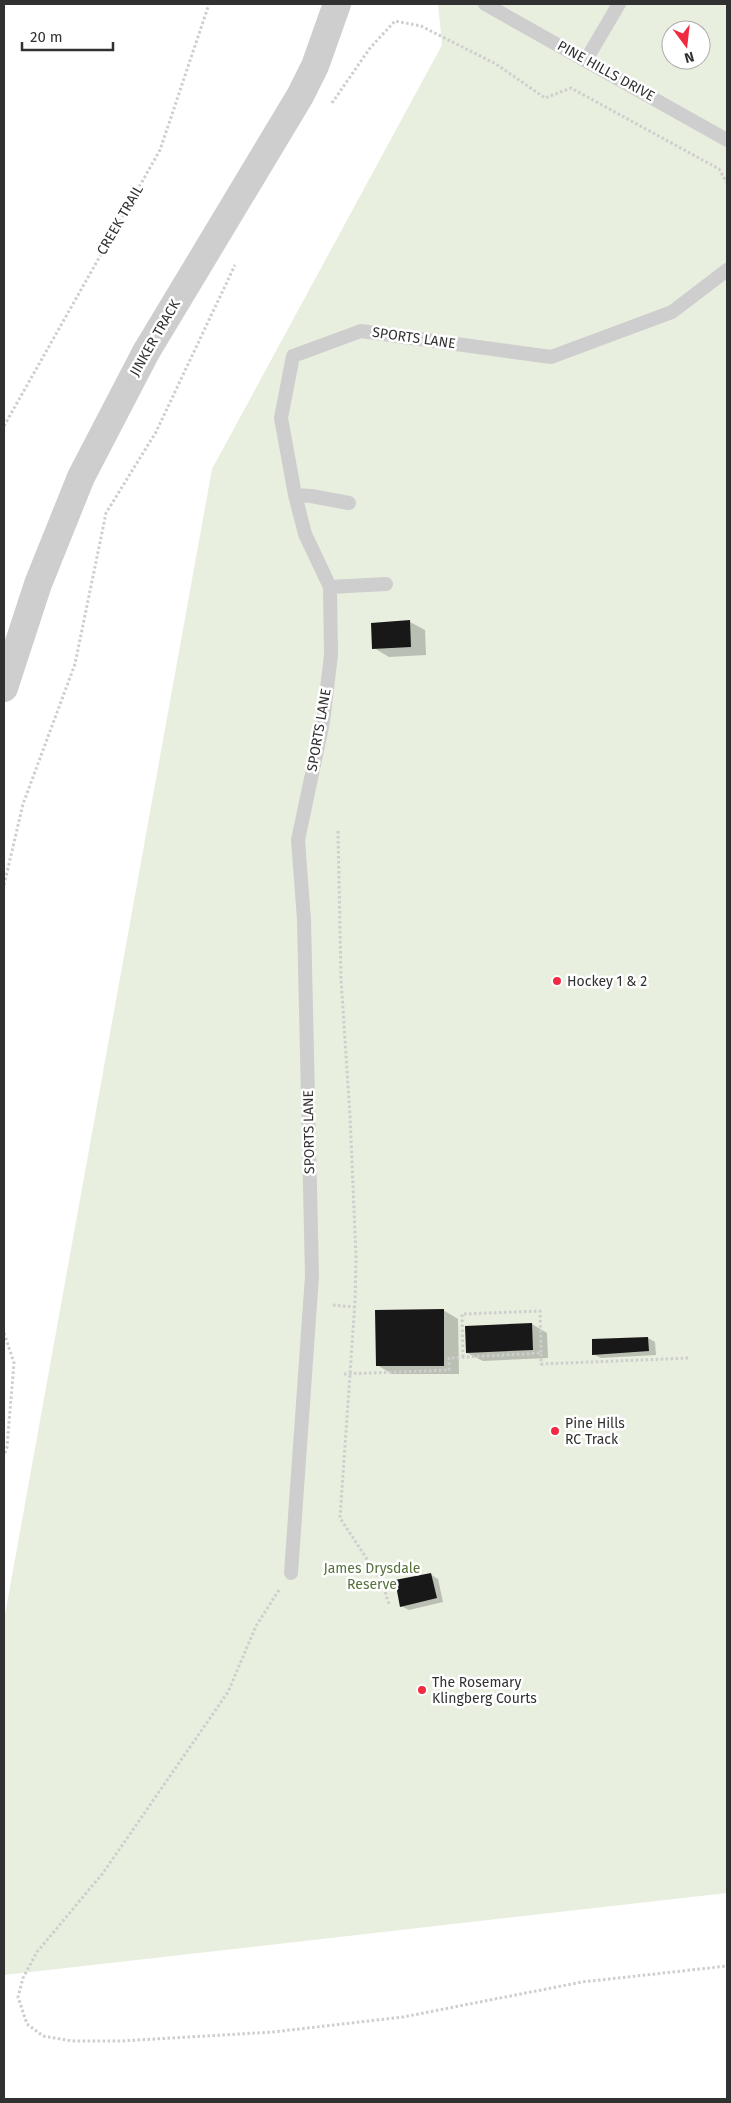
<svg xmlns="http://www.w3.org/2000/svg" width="731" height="2103" font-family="'Fira Sans',sans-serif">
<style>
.green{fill:#e8efdf;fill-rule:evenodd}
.shadow{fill:#0003}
.building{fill:#181818}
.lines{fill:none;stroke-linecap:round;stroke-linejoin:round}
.path{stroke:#cecece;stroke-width:3;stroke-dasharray:2.5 2.5;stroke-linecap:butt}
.service{stroke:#cecece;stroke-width:14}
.tertiary{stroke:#cecece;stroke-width:28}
.poi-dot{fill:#f22a41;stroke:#fff;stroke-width:2}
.labels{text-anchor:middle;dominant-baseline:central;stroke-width:5;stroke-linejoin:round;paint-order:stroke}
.street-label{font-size:14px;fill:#313131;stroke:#fff}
.poi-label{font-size:14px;fill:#313131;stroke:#fff;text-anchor:start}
.park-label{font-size:14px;fill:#56713a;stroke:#fff}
</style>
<rect width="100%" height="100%" fill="#fff"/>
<path class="green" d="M 438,4 L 727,4 L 727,1893 L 4,1975 L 4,1620 L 212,469 L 442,45 ZM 671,30 L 701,30 L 701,60 L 671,60 Z"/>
<path class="shadow" d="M 410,622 L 425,630 L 426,655 L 389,657 L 374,648 Z
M 443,1310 L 458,1319 L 459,1374 L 392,1374 L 377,1365 Z
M 532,1324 L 547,1333 L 548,1358 L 483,1361 L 467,1353 Z
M 648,1338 L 655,1342 L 656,1355 L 601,1358 L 593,1354 Z
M 430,1574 L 438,1579 L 443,1602 L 409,1610 L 401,1606 Z"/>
<path class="building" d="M 410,620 L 411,647 L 372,649 L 371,623 Z
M 444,1309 L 444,1366 L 376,1366 L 375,1310 Z
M 532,1323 L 533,1350 L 466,1353 L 465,1326 Z
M 648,1337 L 649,1351 L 592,1355 L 592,1339 Z
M 431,1573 L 437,1598 L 400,1607 L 395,1580 Z"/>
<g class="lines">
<path class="path" d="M 332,103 L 370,48 L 395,21 L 421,26 L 496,64 L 545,98 L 571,88 L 719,169 L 727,183
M 4,426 L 160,150 L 209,4
M 338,831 L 341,979 L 350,1116 L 356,1256 L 355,1302 L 340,1518 L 382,1582 L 389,1604
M 4,885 L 23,804 L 75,664 L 106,513 L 156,432 L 235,265
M 333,1305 L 355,1307
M 4,1333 L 14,1363 L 7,1447 L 4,1456
M 463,1357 L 462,1314 L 540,1311 L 541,1353
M 344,1374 L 449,1370 L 449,1358 L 541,1353 L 541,1364 L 690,1358
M 279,1590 L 256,1626 L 228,1692 L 103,1873 L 37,1952 L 23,1978 L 18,1997 L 27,2024 L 43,2036 L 72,2041 L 121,2041 L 273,2032 L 403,2017 L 582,1982 L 727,1966"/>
<path class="service" d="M 485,4 L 727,140
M 586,60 L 619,4
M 295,495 L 311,496 L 349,503
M 330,587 L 386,584
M 291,1573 L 312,1276 L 304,920 L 298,840 L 323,722 L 331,655 L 330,587 L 305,534 L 295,495 L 281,418 L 293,356 L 361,331 L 551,357 L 672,312 L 727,270"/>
<path class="tertiary" d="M 4,688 L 38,584 L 81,477 L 146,352 L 300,96 L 315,66 L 337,4"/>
</g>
<g class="poi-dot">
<circle cx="557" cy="981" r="5"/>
<circle cx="555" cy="1431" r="5"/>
<circle cx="422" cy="1690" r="5"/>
</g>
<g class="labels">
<g class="street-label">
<text transform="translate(606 71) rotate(29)">PINE HILLS DRIVE</text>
<text transform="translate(120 220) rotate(-60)">CREEK TRAIL</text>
<text transform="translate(155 338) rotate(-60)">JINKER TRACK</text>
<text transform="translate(414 338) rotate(8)">SPORTS LANE</text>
<text transform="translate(319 730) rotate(-80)">SPORTS LANE</text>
<text transform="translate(309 1132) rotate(-91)">SPORTS LANE</text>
</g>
<g class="poi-label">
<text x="567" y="981">Hockey 1 &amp; 2</text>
<text x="565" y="1423">Pine Hills<tspan x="565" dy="16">RC Track</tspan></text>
<text x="432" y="1682">The Rosemary<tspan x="432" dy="16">Klingberg Courts</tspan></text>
</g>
<g class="park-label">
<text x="372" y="1568">James Drysdale<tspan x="372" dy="16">Reserve</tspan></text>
</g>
</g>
<rect width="731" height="2103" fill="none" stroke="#313131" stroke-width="10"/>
<g transform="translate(686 45) rotate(165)"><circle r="24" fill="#ffffff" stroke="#adadad"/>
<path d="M0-4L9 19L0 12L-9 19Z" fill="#f22a41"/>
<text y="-8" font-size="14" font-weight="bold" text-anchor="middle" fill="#313131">N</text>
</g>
<path d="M22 42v8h91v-8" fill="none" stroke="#313131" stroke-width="2.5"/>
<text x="30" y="42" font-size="15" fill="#313131" stroke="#ffffff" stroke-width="4" paint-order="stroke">20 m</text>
</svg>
